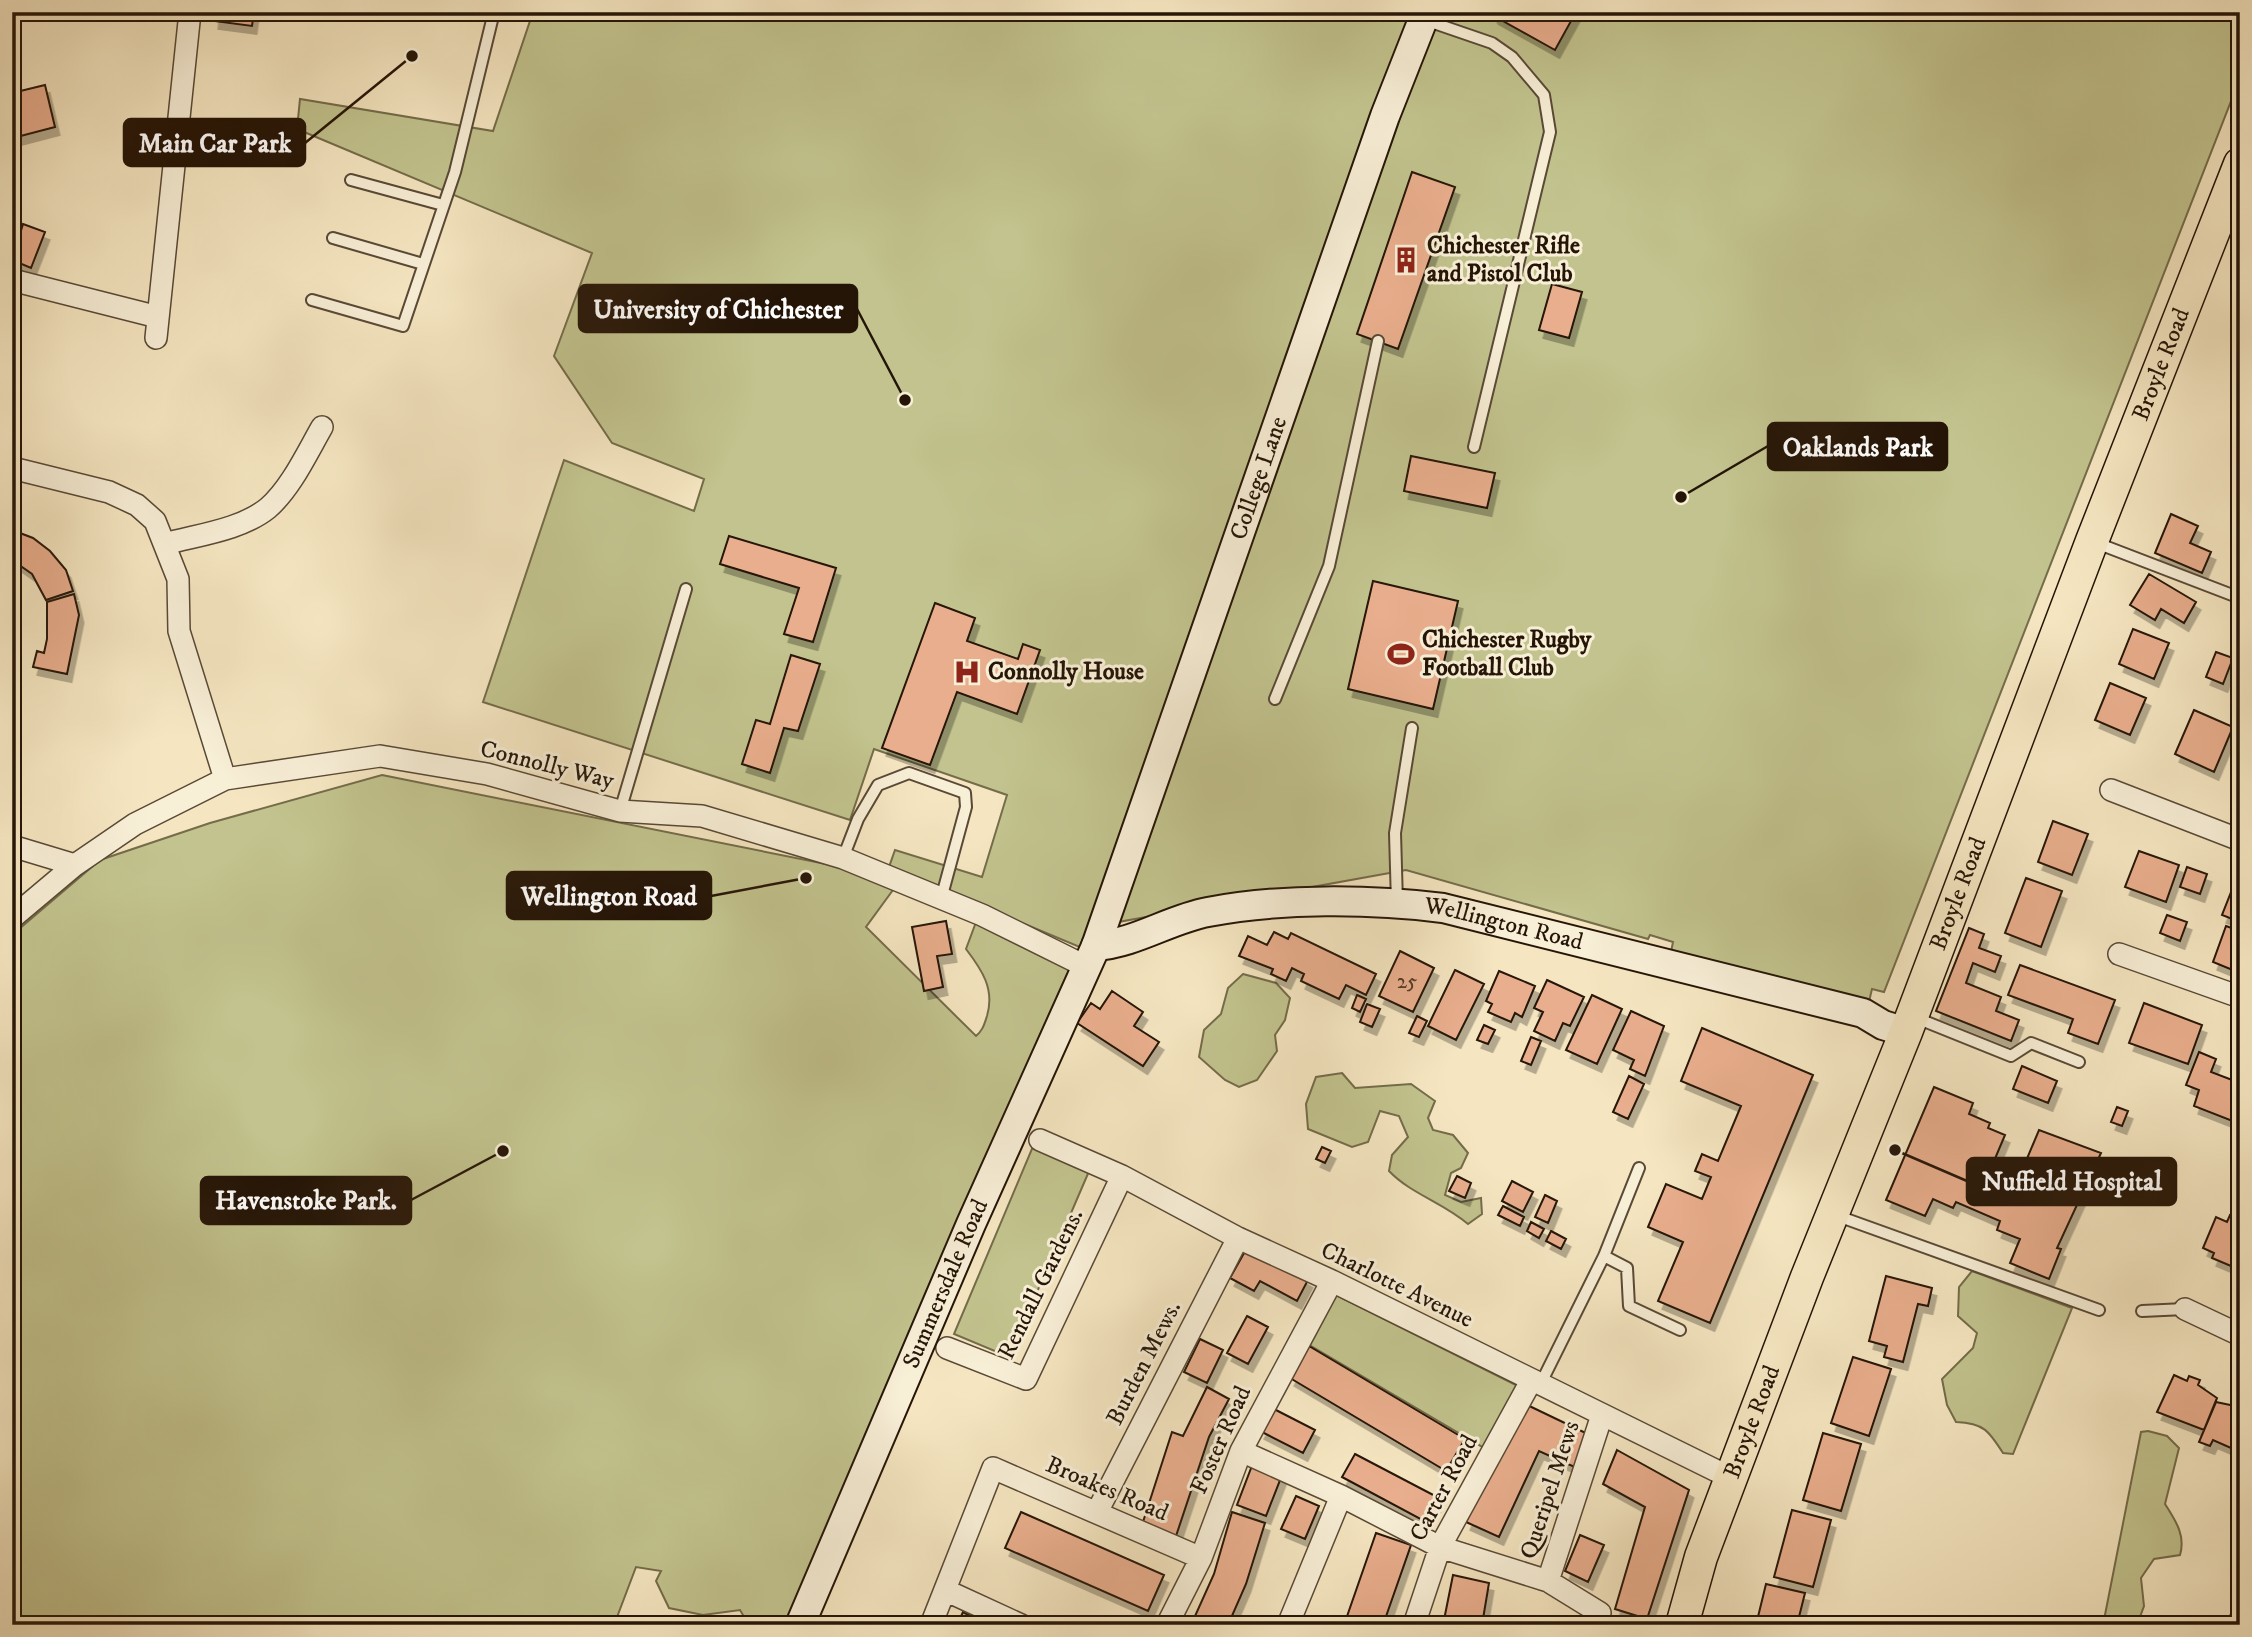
<svg xmlns="http://www.w3.org/2000/svg" width="2252" height="1637" font-family="'IM FELL DW Pica',serif">
<style>
.green{fill:#c2c38e;stroke:#746c4a;stroke-width:2}
.building{fill:#e9ae8d;stroke:#251507;stroke-width:2;filter:url(#shadow)}
.lines{fill:none;stroke-linecap:round;stroke-linejoin:round}
.lane-casing{stroke:#594936;stroke-width:14}
.street-casing{stroke:#594936;stroke-width:24}
.secondary-casing{stroke:#251507;stroke-width:32}
.primary-casing{stroke:#251507;stroke-width:35}
.lane{stroke:#f8efd7;stroke-width:10}
.street{stroke:#f8efd7;stroke-width:21}
.secondary{stroke:#f8efd7;stroke-width:28}
.primary{stroke:#f5e6c1;stroke-width:32}
.labels{text-anchor:middle;dominant-baseline:central;stroke-width:6;stroke-linejoin:round;paint-order:stroke}
.number-label{font-size:21px;fill:#563b28}
.poi-label{font-size:24px;font-weight:bold;fill:#251507;stroke:#f8efd7;text-anchor:start}
.street-label{font-size:24px;fill:#251507;stroke:#f8efd7}
.leader{fill:none;stroke:#251507;stroke-width:2.5}
.callout-dot{fill:#251507;stroke:#f8efd7;stroke-width:2.5}
.callout{fill:#251507;stroke:#251507;stroke-width:2.5}
.callout-label{font-size:26px;text-anchor:middle;font-weight:bold;fill:#fff}
</style>
<defs>
<filter id="shadow"><feDropShadow dx="4.5" dy="8" stdDeviation="0" flood-color="#0004"/></filter>
</defs>
<rect width="100%" height="100%" fill="#f5e6c1"/>
<filter id="stains"><feTurbulence type="fractalNoise" baseFrequency=".00286" numOctaves="4"/><feColorMatrix values="0 0 0 0 .2 0 0 0 0 .09 0 0 0 0 .02 0 0 0 .5 -.17"/></filter>
<radialGradient id="worn" r=".72"><stop offset=".6" stop-color="#630" stop-opacity="0"/><stop offset="1" stop-color="#630" stop-opacity=".3"/></radialGradient>
<path class="green" d="M 533,12 L 2240,12 L 2240,78 L 1884,992 L 1872,989 L 1867,1010 L 1669,962 L 1673,942 L 1650,935 L 1648,939 L 1406,870 L 1091,927 L 1082,948 L 889,867 L 895,850 L 982,877 L 1007,795 L 874,749 L 850,820 L 483,702 L 564,460 L 694,511 L 704,479 L 612,443 L 554,356 L 592,253 L 297,129 L 300,99 L 493,131 Z
M 382,775 L 901,879 L 866,927 L 976,1036 C 983,1030 984,1025 987,1016 C 995,989 982,970 966,949 L 979,914 L 1076,958 L 790,1625 L 749,1625 L 740,1610 L 703,1615 L 669,1608 L 656,1581 L 661,1571 L 636,1567 L 614,1625 L 12,1625 L 12,935 L 100,860 L 210,823 Z
M 1243,974 L 1276,983 L 1290,998 L 1285,1020 L 1275,1035 L 1277,1051 L 1257,1080 L 1239,1087 L 1225,1080 L 1199,1057 L 1204,1030 L 1221,1014 L 1228,988 Z
M 1342,1073 L 1355,1088 L 1411,1084 L 1435,1101 L 1428,1118 L 1433,1130 L 1453,1135 L 1468,1153 L 1461,1168 L 1451,1173 L 1445,1195 L 1461,1202 L 1481,1198 L 1482,1214 L 1468,1224 C 1442,1202 1411,1194 1389,1171 L 1392,1155 L 1408,1137 L 1399,1116 L 1380,1111 L 1368,1142 L 1352,1147 L 1308,1129 L 1306,1104 L 1316,1077 Z
M 1034,1144 L 1090,1169 L 1009,1357 L 954,1334 Z
M 1972,1271 L 2072,1308 L 2013,1454 L 2003,1453 C 1989,1431 1984,1423 1956,1422 L 1947,1405 L 1942,1379 L 1973,1348 L 1977,1333 L 1958,1316 L 1959,1287 Z
M 1336,1295 L 1520,1387 L 1491,1452 L 1306,1343 Z
M 2148,1431 L 2167,1436 L 2179,1448 L 2165,1504 C 2175,1520 2186,1535 2180,1555 L 2154,1559 L 2141,1578 L 2144,1606 L 2137,1625 L 2103,1625 L 2141,1432 Z"/>
<path class="building" d="M 215,12 L 254,12 L 252,26 L 214,21 Z
M 1492,12 L 1576,12 L 1555,50 L 1494,16 Z
M 45,85 L 55,127 L 13,138 L 12,93 Z
M 1412,172 L 1455,187 L 1398,349 L 1357,334 Z
M 23,224 L 45,232 L 31,268 L 12,260 Z
M 1552,284 L 1582,292 L 1569,338 L 1539,330 Z
M 1411,456 L 1495,473 L 1487,508 L 1404,491 Z
M 2171,514 L 2198,526 L 2190,543 L 2211,552 L 2202,573 L 2155,553 Z
M 12,530 L 33,538 L 50,551 L 66,570 L 73,591 L 46,600 L 32,574 L 12,560 Z
M 729,536 L 836,568 L 813,642 L 784,634 L 799,588 L 720,564 Z
M 2149,574 L 2196,602 L 2184,623 L 2161,609 L 2155,620 L 2130,605 Z
M 1373,581 L 1458,601 L 1433,709 L 1348,689 Z
M 74,594 L 79,615 L 67,674 L 33,667 L 37,651 L 44,653 L 47,639 L 47,602 Z
M 935,603 L 975,618 L 967,641 L 1018,659 L 1023,644 L 1040,650 L 1017,714 L 957,692 L 930,765 L 882,748 Z
M 2133,629 L 2169,643 L 2154,679 L 2119,664 Z
M 2216,652 L 2233,658 L 2223,684 L 2206,677 Z
M 791,655 L 820,664 L 798,731 L 784,728 L 770,773 L 742,764 L 756,720 L 770,724 Z
M 2110,683 L 2146,698 L 2130,735 L 2095,720 Z
M 2194,710 L 2233,727 L 2214,772 L 2175,754 Z
M 2053,821 L 2088,834 L 2072,875 L 2038,862 Z
M 2139,851 L 2179,865 L 2166,902 L 2125,887 Z
M 2187,867 L 2207,874 L 2200,894 L 2180,887 Z
M 2237,877 L 2240,878 L 2240,922 L 2222,915 Z
M 2026,878 L 2062,891 L 2041,947 L 2005,933 Z
M 2167,915 L 2187,922 L 2180,941 L 2160,933 Z
M 946,921 L 952,954 L 937,956 L 943,987 L 924,991 L 912,927 Z
M 2226,926 L 2240,931 L 2240,973 L 2213,962 Z
M 1969,928 L 1984,934 L 1979,948 L 2001,956 L 1995,972 L 1973,963 L 1966,983 L 2001,997 L 1996,1011 L 2019,1020 L 2011,1041 L 1936,1011 Z
M 1274,932 L 1288,939 L 1291,933 L 1376,974 L 1366,995 L 1346,985 L 1339,999 L 1301,981 L 1304,974 L 1292,968 L 1286,981 L 1271,974 L 1273,969 L 1239,956 L 1248,936 L 1267,945 Z
M 1400,951 L 1434,968 L 1413,1012 L 1379,996 Z
M 2020,965 L 2115,1000 L 2098,1044 L 2068,1033 L 2073,1019 L 2008,995 Z
M 1455,970 L 1484,984 L 1456,1040 L 1428,1026 Z
M 1499,971 L 1535,986 L 1522,1017 L 1515,1013 L 1511,1022 L 1488,1012 L 1492,1004 L 1486,1001 Z
M 1547,980 L 1584,997 L 1570,1026 L 1563,1023 L 1555,1041 L 1534,1031 L 1543,1012 L 1534,1008 Z
M 1112,991 L 1143,1012 L 1134,1026 L 1159,1042 L 1143,1066 L 1077,1023 L 1091,1003 L 1100,1009 Z
M 1357,995 L 1366,999 L 1360,1012 L 1352,1008 Z
M 1592,995 L 1622,1009 L 1597,1064 L 1566,1050 Z
M 2144,1003 L 2202,1025 L 2188,1064 L 2129,1043 Z
M 1367,1004 L 1380,1009 L 1372,1027 L 1360,1022 Z
M 1631,1011 L 1664,1026 L 1645,1076 L 1630,1069 L 1634,1060 L 1613,1050 Z
M 1417,1016 L 1427,1021 L 1419,1037 L 1409,1033 Z
M 1484,1025 L 1495,1030 L 1488,1044 L 1477,1040 Z
M 1702,1028 L 1813,1075 L 1710,1323 L 1658,1301 L 1683,1242 L 1648,1227 L 1666,1184 L 1702,1199 L 1711,1177 L 1695,1171 L 1702,1154 L 1718,1161 L 1741,1106 L 1681,1081 Z
M 1531,1037 L 1541,1041 L 1531,1065 L 1521,1061 Z
M 2199,1052 L 2216,1059 L 2211,1072 L 2240,1083 L 2240,1109 L 2235,1122 L 2194,1106 L 2199,1090 L 2186,1085 Z
M 2022,1066 L 2057,1081 L 2048,1103 L 2013,1089 Z
M 1629,1076 L 1644,1084 L 1628,1119 L 1613,1112 Z
M 1934,1087 L 1973,1103 L 1969,1114 L 1990,1123 L 1988,1128 L 2005,1135 L 1994,1161 L 2021,1173 L 2039,1130 L 2101,1153 L 2057,1248 L 2061,1249 L 2049,1279 L 2010,1263 L 2020,1239 L 1997,1230 L 2000,1221 L 1956,1202 L 1953,1208 L 1933,1199 L 1925,1216 L 1886,1200 Z
M 2117,1107 L 2128,1111 L 2122,1126 L 2111,1122 Z
M 1322,1147 L 1331,1151 L 1325,1163 L 1316,1159 Z
M 1457,1176 L 1471,1183 L 1465,1198 L 1449,1191 Z
M 1512,1181 L 1533,1192 L 1523,1212 L 1502,1201 Z
M 1545,1195 L 1557,1201 L 1548,1223 L 1535,1217 Z
M 1503,1206 L 1524,1217 L 1520,1226 L 1498,1215 Z
M 2230,1215 L 2240,1219 L 2238,1269 L 2212,1258 L 2214,1253 L 2203,1248 L 2216,1217 L 2227,1222 Z
M 1531,1222 L 1544,1229 L 1539,1238 L 1527,1231 Z
M 1551,1231 L 1566,1239 L 1561,1249 L 1546,1241 Z
M 1248,1246 L 1308,1280 L 1297,1301 L 1260,1281 L 1254,1291 L 1230,1278 Z
M 1886,1276 L 1932,1288 L 1928,1306 L 1918,1304 L 1903,1362 L 1884,1357 L 1887,1346 L 1869,1341 Z
M 1247,1316 L 1268,1327 L 1248,1364 L 1227,1353 Z
M 1200,1339 L 1223,1350 L 1207,1383 L 1184,1372 Z
M 1309,1346 L 1465,1439 L 1446,1471 L 1290,1378 Z
M 1853,1357 L 1891,1369 L 1869,1436 L 1831,1423 Z
M 2174,1375 L 2187,1381 L 2189,1376 L 2200,1380 L 2198,1385 L 2217,1398 L 2204,1430 L 2157,1412 Z
M 1207,1387 L 1229,1399 L 1209,1437 L 1176,1536 L 1142,1525 L 1172,1432 L 1183,1436 Z
M 1521,1402 L 1594,1437 L 1579,1469 L 1539,1451 L 1499,1537 L 1466,1522 Z
M 2216,1402 L 2240,1407 L 2240,1452 L 2213,1440 L 2210,1446 L 2199,1442 Z
M 1272,1408 L 1315,1430 L 1303,1453 L 1260,1431 Z
M 1823,1433 L 1861,1444 L 1841,1511 L 1803,1500 Z
M 1617,1450 L 1689,1490 L 1647,1619 L 1615,1609 L 1645,1507 L 1603,1484 Z
M 1355,1454 L 1439,1498 L 1426,1522 L 1342,1477 Z
M 1253,1463 L 1282,1475 L 1266,1516 L 1237,1505 Z
M 1296,1496 L 1319,1506 L 1305,1539 L 1281,1529 Z
M 1792,1510 L 1831,1520 L 1813,1587 L 1774,1577 Z
M 1021,1512 L 1164,1575 L 1148,1611 L 1005,1548 Z
M 1232,1512 L 1265,1523 L 1246,1584 L 1228,1625 L 1191,1625 L 1214,1574 Z
M 1376,1533 L 1411,1545 L 1383,1625 L 1344,1625 Z
M 1580,1535 L 1604,1545 L 1588,1582 L 1565,1571 Z
M 1453,1575 L 1489,1583 L 1482,1625 L 1443,1625 Z
M 1766,1584 L 1805,1593 L 1797,1625 L 1756,1625 Z
M 2240,1592 L 2240,1625 L 2236,1625 L 2228,1621 Z
M 963,1612 L 987,1625 L 957,1625 Z
M 1525,1617 L 1555,1625 L 1523,1625 Z"/>
<g class="lines">
<g class="lane-casing">
<path id="lane" d="M 1425,20 L 1492,43 L 1512,57 L 1544,95 L 1550,132 L 1474,447
M 351,180 L 443,205
M 333,238 L 423,264
M 312,300 L 403,326 L 455,172 L 494,12
M 2094,542 L 2240,598
M 2238,679 L 2240,680
M 1275,699 L 1329,566 L 1378,341
M 620,811 L 686,589
M 843,858 L 858,819 L 878,785 L 909,773 L 965,793 L 966,807 L 941,899
M 1397,903 L 1395,833 L 1412,728
M 1914,1017 L 2011,1056 L 2031,1043 L 2079,1062
M 1835,1215 L 2099,1310
M 1604,1256 L 1627,1268 L 1629,1306 L 1680,1330
M 2142,1311 L 2185,1309
M 1540,1385 L 1604,1256 L 1639,1168"/>
</g>
<g class="street-casing">
<path id="street" d="M 12,280 L 158,317
M 156,338 L 190,12
M 12,468 L 109,492 L 137,505 L 155,521 L 178,579 L 179,631 L 225,779
M 165,544 C 197,535 241,530 268,508 C 291,488 307,453 322,427
M 2111,790 L 2240,840
M 12,846 L 75,865
M 12,918 L 75,865 L 135,824 L 225,779 L 380,756 L 487,774 L 620,811 L 702,816 L 843,858 L 982,915 L 1085,966
M 2119,954 L 2240,997
M 1040,1140 L 1122,1176 L 1238,1238 L 1332,1281 L 1731,1478
M 2185,1309 L 2240,1335
M 947,1348 L 1026,1379 L 1122,1176
M 1241,1451 L 1341,1496 L 1440,1547 L 1548,1581 L 1600,1613
M 1097,1512 L 1238,1238
M 1548,1581 L 1602,1415
M 947,1591 L 1021,1625
M 931,1625 L 993,1468 L 1201,1558
M 1167,1625 L 1201,1558 L 1241,1451 L 1332,1281
M 1288,1625 L 1341,1496
M 1414,1625 L 1440,1547 L 1531,1381"/>
</g>
<g class="secondary-casing">
<g id="secondary">
<path id="s1" d="M 1096,946 C 1136,943 1170,919 1208,912 C 1281,898 1370,899 1443,908 L 1863,1013 L 1883,1025 L 1906,1032"/>
<path id="s2" d="M 800,1625 L 971,1224 L 1096,946 L 1385,116 L 1426,12"/>
</g>
</g>
<g class="primary-casing">
<g id="primary">
<path id="s3" d="M 1682,1625 L 1701,1557 L 1807,1277 L 1906,1032 L 2092,541 L 2240,164"/>
</g>
</g>
<use href="#lane" class="lane"/>
<use href="#street" class="street"/>
<use href="#secondary" class="secondary"/>
<use href="#primary" class="primary"/>
</g>
<defs>
<g id="building-bare" transform="scale(2.1)"><path d="M-4-6H4V6H1V3H-1V6H-4ZM-2.5-4.3h1.7v1.8h-1.7ZM.8-4.3h1.7v1.8H.8ZM-2.5-1h1.7V.8h-1.7ZM.8-1h1.7V.8H.8Z" fill="#8f2418" stroke="#f8efd7" stroke-width="2.5" paint-order="stroke"/></g>
<g id="stadium-bare" transform="scale(2.1)"><path d="M0-5a6.5 5 0 1 0 0 10a6.5 5 0 1 0 0-10ZM-3.5-1.8h7v3.6h-7Z" fill="#8f2418" stroke="#f8efd7" stroke-width="2.5" paint-order="stroke"/></g>
<g id="hospital-bare" transform="scale(2.1)"><path d="M-5-5h3v3.5h4V-5h3V5h-3V1.5h-4V5h-3Z" fill="#8f2418" stroke="#f8efd7" stroke-width="2.5" paint-order="stroke"/></g>
</defs>
<g fill-rule="evenodd">
<use href="#building-bare" x="1406" y="260"/>
<use href="#stadium-bare" x="1401" y="654"/>
<use href="#hospital-bare" x="967" y="672"/>
</g>
<g class="labels">
<g class="number-label">
<text x="1407" y="982">25</text>
</g>
<g class="poi-label">
<text x="1427" y="246">Chichester Rifle<tspan x="1427" dy="28">and Pistol Club</tspan></text>
<text x="1422" y="640">Chichester Rugby<tspan x="1422" dy="28">Football Club</tspan></text>
<text x="988" y="672">Connolly House</text>
</g>
<g class="street-label">
<text stroke="none"><textPath href="#s3" startOffset="1349">Broyle Road</textPath></text>
<text stroke="none"><textPath href="#s2" startOffset="1236">College Lane</textPath></text>
<text transform="translate(547 765) rotate(14)">Connolly Way</text>
<text stroke="none"><textPath href="#s3" startOffset="782">Broyle Road</textPath></text>
<text stroke="none"><textPath href="#s1" startOffset="416">Wellington Road</textPath></text>
<text transform="translate(1041 1284) rotate(-64)">Rendall Gardens.</text>
<text stroke="none"><textPath href="#s2" startOffset="371">Summersdale Road</textPath></text>
<text transform="translate(1397 1285) rotate(26)">Charlotte Avenue</text>
<text transform="translate(1144 1363) rotate(-63)">Burden Mews.</text>
<text stroke="none"><textPath href="#s3" startOffset="215">Broyle Road</textPath></text>
<text transform="translate(1221 1440) rotate(-66)">Foster Road</text>
<text transform="translate(1444 1488) rotate(-62)">Carter Road</text>
<text transform="translate(1107 1489) rotate(23)">Broakes Road</text>
<text transform="translate(1550 1490) rotate(-72)">Queripel Mews</text>
</g>
</g>
<path class="leader" d="M412 56L305 143M905 400L857 309M1681 497L1768 446M806 878L711 896M1895 1150L1967 1181M503 1151L411 1200"/>
<g class="callout-dot">
<circle cx="412" cy="56" r="7"/>
<circle cx="905" cy="400" r="7"/>
<circle cx="1681" cy="497" r="7"/>
<circle cx="806" cy="878" r="7"/>
<circle cx="1895" cy="1150" r="7"/>
<circle cx="503" cy="1151" r="7"/>
</g>
<g class="callout">
<rect x="124" y="119" width="181" height="47" rx="7"/>
<rect x="579" y="285" width="278" height="47" rx="7"/>
<rect x="1768" y="423" width="179" height="47" rx="7"/>
<rect x="507" y="872" width="204" height="47" rx="7"/>
<rect x="1967" y="1158" width="209" height="47" rx="7"/>
<rect x="201" y="1177" width="210" height="47" rx="7"/>
</g>
<g class="callout-label">
<text x="215" y="152">Main Car Park</text>
<text x="718" y="318">University of Chichester</text>
<text x="1858" y="456">Oaklands Park</text>
<text x="609" y="905">Wellington Road</text>
<text x="2072" y="1190">Nuffield Hospital</text>
<text x="306" y="1209">Havenstoke Park.</text>
</g>
<rect width="2252" height="1637" fill="none" stroke="#f5e6c1" stroke-width="42"/>
<rect x="14" y="14" width="2224" height="1609" fill="none" stroke="#251507" stroke-width="3.5"/>
<rect x="21" y="21" width="2210" height="1595" fill="none" stroke="#251507" stroke-width="2"/>
<rect width="100%" height="100%" filter="url(#stains)"/>
<rect width="100%" height="100%" fill="url(#worn)"/>
</svg>
